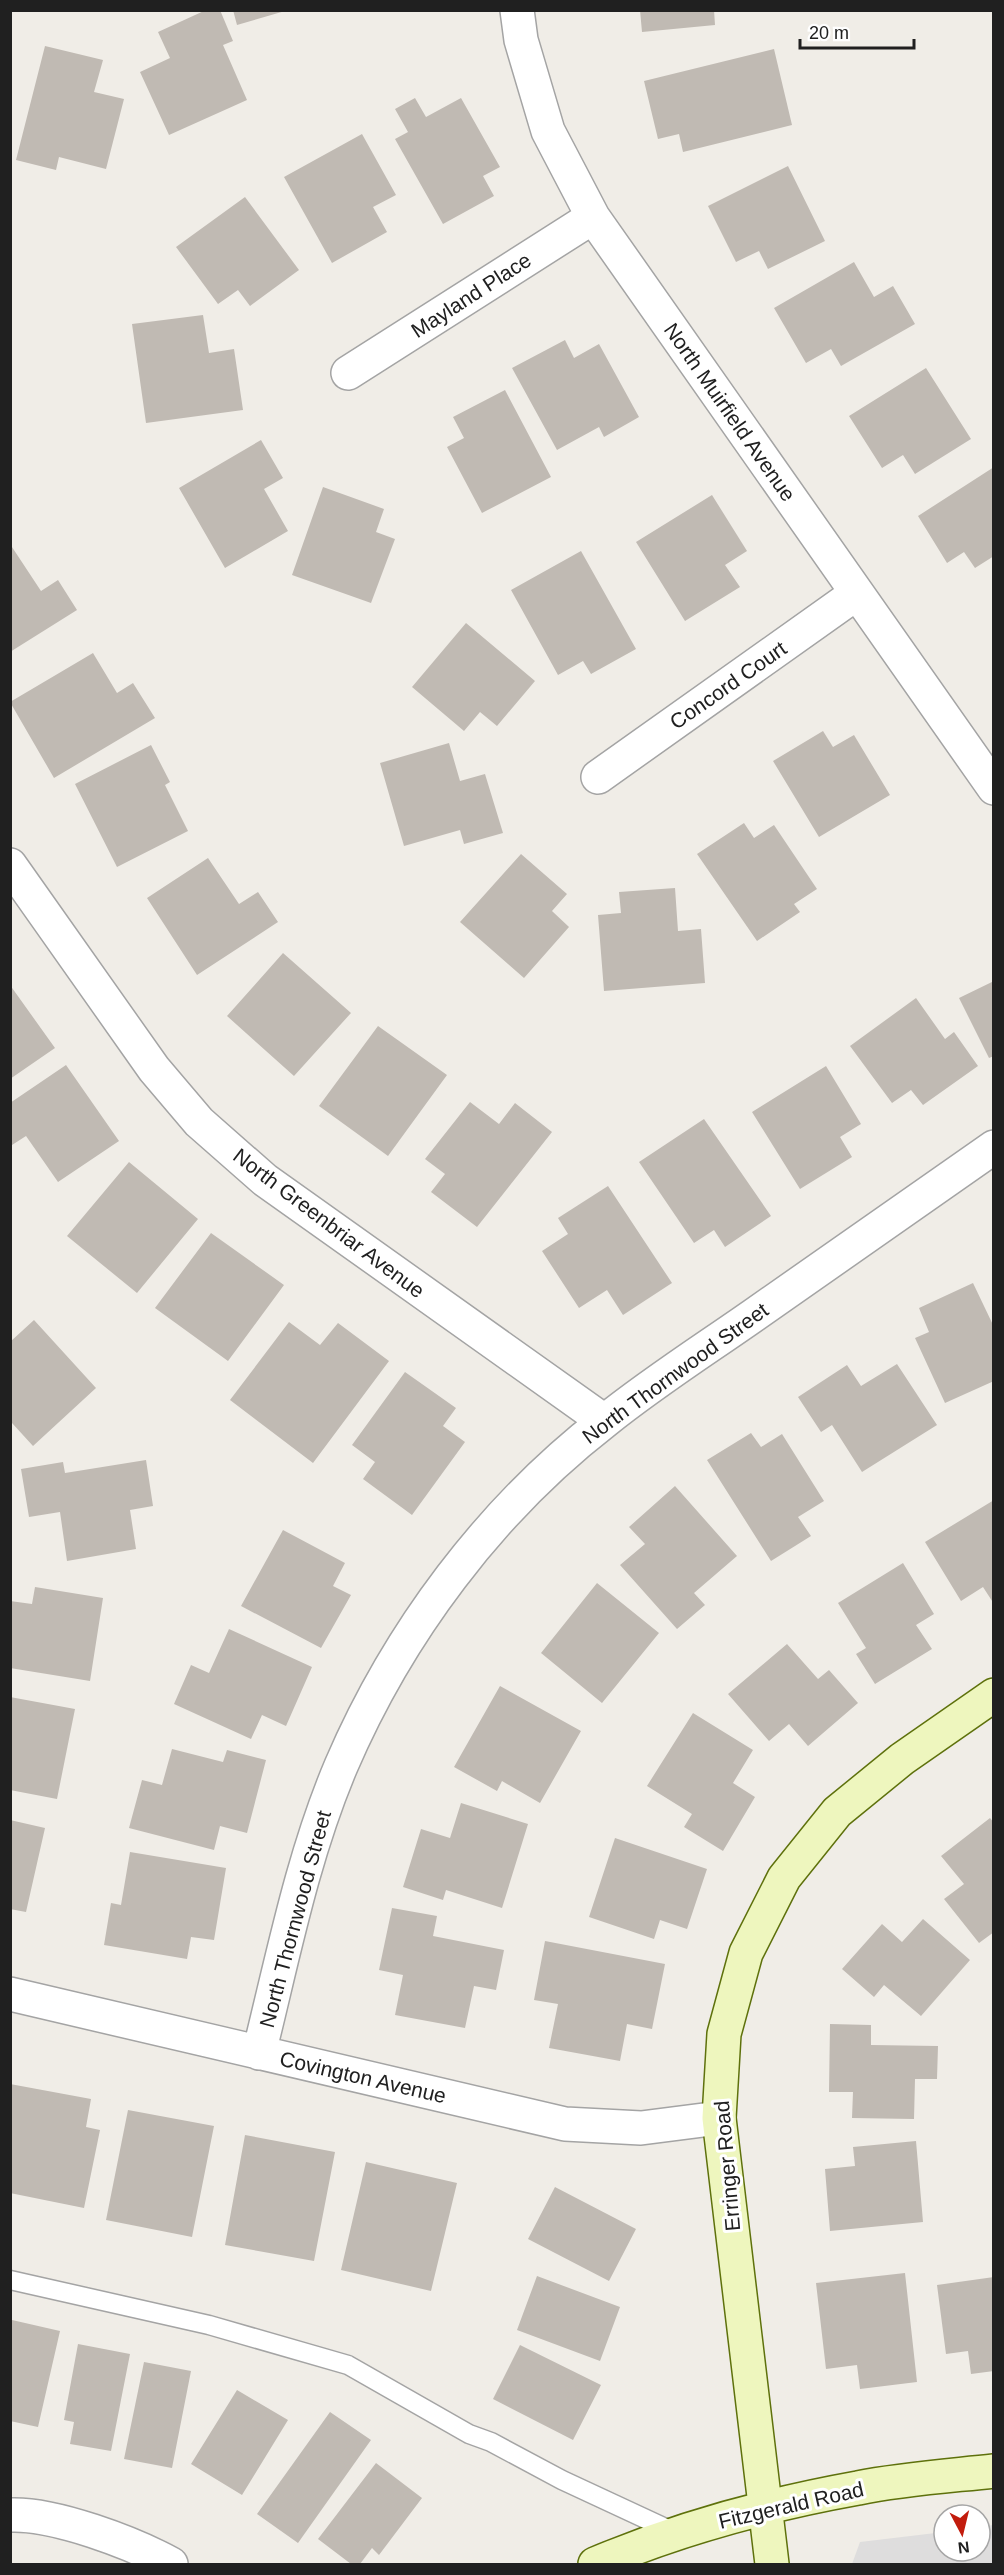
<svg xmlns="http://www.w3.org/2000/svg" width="1004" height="2575" font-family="Arial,sans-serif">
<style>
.residential{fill:#dedddd}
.building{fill:#c0bab3}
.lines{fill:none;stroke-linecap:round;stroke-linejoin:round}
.lane-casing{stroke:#a4a4a4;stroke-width:21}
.street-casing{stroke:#a4a4a4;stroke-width:36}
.secondary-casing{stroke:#5e710c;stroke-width:36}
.lane{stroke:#fff;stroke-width:18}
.street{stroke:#fff;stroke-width:33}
.secondary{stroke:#eef6be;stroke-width:33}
.labels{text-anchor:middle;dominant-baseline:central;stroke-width:6;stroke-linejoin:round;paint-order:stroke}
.street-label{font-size:21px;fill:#202020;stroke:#fff}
</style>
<rect width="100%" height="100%" fill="#f0ede7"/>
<path class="residential" d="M 993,2525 L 993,2564 L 852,2564 L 860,2542 L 944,2532 L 944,2551 L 980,2551 L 980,2527 Z"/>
<path class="building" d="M 206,10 L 220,10 L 233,41 L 223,45 L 247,100 L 169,135 L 140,72 L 170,58 L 158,32 Z
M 233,10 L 285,10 L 285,11 L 237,25 Z
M 640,10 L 714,10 L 715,25 L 642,32 Z
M 45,46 L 103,60 L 94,92 L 124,99 L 106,169 L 59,157 L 56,170 L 16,160 Z
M 774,49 L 792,125 L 683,152 L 679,134 L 658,139 L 644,81 Z
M 415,98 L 426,117 L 461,98 L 500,167 L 483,176 L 494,196 L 443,224 L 395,139 L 408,132 L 395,109 Z
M 362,134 L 396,195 L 373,207 L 387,232 L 332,263 L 284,177 Z
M 788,166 L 825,241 L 768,269 L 759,251 L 736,262 L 708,206 Z
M 245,197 L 299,270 L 250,306 L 238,290 L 218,304 L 176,247 Z
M 854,262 L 874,297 L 893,286 L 915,324 L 841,366 L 831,349 L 806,363 L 774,308 Z
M 203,315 L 209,353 L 234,349 L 243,410 L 146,423 L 132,324 Z
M 565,340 L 574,358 L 599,344 L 639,417 L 604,437 L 599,427 L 557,450 L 512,368 Z
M 926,368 L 971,439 L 915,474 L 903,455 L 882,468 L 849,416 Z
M 505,390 L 551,477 L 482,513 L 447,447 L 464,438 L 453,417 Z
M 261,440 L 283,478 L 264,489 L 288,531 L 225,568 L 179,488 Z
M 994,467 L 994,556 L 975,568 L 964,552 L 947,563 L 918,516 Z
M 323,487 L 384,509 L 376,532 L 395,539 L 371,603 L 292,575 Z
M 712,495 L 747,551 L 725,565 L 740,587 L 685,621 L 636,542 Z
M 10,544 L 41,591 L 58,580 L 77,610 L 10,652 Z
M 581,551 L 636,649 L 591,674 L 583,661 L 558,675 L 511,590 Z
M 466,623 L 535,681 L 497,726 L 480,712 L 464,731 L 412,687 Z
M 93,653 L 117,693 L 133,683 L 155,718 L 54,778 L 10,702 Z
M 823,731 L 833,747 L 854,735 L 890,795 L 819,837 L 773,761 Z
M 449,743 L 460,781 L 485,774 L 503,833 L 464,844 L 460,830 L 404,846 L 380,763 Z
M 151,745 L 170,782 L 165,785 L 188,831 L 117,867 L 75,784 Z
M 744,823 L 754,838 L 774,825 L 817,889 L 794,904 L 800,912 L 757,941 L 697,854 Z
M 521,854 L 567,894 L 552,911 L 569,927 L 524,978 L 460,922 Z
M 208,858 L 239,904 L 258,892 L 278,922 L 197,975 L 147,898 Z
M 675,888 L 678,931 L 701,929 L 705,983 L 604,991 L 598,915 L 621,913 L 619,892 Z
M 283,953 L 351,1013 L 294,1076 L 227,1016 Z
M 994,981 L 994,1056 L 989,1058 L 959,998 Z
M 10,985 L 55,1048 L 10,1079 Z
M 916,998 L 945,1039 L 954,1032 L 978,1066 L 923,1105 L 911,1090 L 892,1103 L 850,1046 Z
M 378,1026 L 447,1075 L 388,1156 L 319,1106 Z
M 66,1065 L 119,1141 L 58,1182 L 26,1136 L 12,1145 L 10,1143 L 10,1103 Z
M 826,1066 L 861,1124 L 840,1137 L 852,1157 L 800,1189 L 752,1112 Z
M 470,1102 L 499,1124 L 515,1103 L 552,1132 L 477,1227 L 431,1192 L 445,1174 L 425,1159 Z
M 704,1119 L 771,1216 L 725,1247 L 714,1230 L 694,1243 L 639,1162 Z
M 129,1162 L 198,1219 L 137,1293 L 67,1236 Z
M 608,1186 L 672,1283 L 623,1315 L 607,1290 L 579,1308 L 542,1251 L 568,1234 L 558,1218 Z
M 211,1233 L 284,1285 L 228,1361 L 155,1308 Z
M 973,1283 L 994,1327 L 994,1381 L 945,1403 L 915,1338 L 929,1332 L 919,1308 Z
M 34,1320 L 96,1388 L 33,1446 L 12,1423 L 10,1424 L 10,1342 Z
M 289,1322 L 320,1345 L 338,1323 L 389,1361 L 313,1463 L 230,1400 Z
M 897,1364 L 937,1425 L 862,1472 L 832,1425 L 821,1432 L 798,1397 L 847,1365 L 861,1386 Z
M 405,1372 L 456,1408 L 443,1426 L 465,1442 L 412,1515 L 363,1479 L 375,1462 L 352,1445 Z
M 751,1433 L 761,1447 L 782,1434 L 824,1501 L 798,1517 L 811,1536 L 771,1561 L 707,1460 Z
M 146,1460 L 153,1506 L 130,1510 L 136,1549 L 67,1561 L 60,1512 L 29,1517 L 21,1469 L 63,1462 L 65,1473 Z
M 675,1486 L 737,1556 L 694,1593 L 705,1605 L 677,1629 L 620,1565 L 645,1544 L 629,1527 Z
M 994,1500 L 994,1604 L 983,1587 L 961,1601 L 925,1542 Z
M 283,1530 L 345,1563 L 333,1586 L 351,1595 L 321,1648 L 241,1606 Z
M 903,1563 L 934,1614 L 916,1625 L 932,1649 L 875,1684 L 856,1654 L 866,1648 L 838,1603 Z
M 597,1583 L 659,1633 L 602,1703 L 541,1653 Z
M 35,1587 L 103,1598 L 90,1681 L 10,1668 L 10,1601 L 32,1604 Z
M 229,1629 L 312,1667 L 286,1726 L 262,1715 L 251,1739 L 174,1704 L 191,1665 L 209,1673 Z
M 787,1644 L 818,1679 L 829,1670 L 858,1703 L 808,1746 L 789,1724 L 769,1741 L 728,1694 Z
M 500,1686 L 581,1731 L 540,1803 L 502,1781 L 497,1791 L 454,1767 Z
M 10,1697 L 75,1709 L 57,1799 L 10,1790 Z
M 693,1713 L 753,1750 L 733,1783 L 755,1797 L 723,1851 L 684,1827 L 692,1814 L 647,1786 Z
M 172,1749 L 223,1762 L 227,1750 L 266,1760 L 247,1833 L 220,1826 L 214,1850 L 129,1828 L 142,1780 L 162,1785 Z
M 461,1803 L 528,1824 L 502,1908 L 446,1890 L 443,1900 L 403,1887 L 421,1829 L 450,1838 Z
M 990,1818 L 994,1823 L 994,1932 L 979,1943 L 944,1899 L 964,1884 L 941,1856 Z
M 10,1820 L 45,1828 L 26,1912 L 10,1909 Z
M 615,1838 L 707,1869 L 687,1929 L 660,1920 L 654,1939 L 589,1917 Z
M 130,1852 L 226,1868 L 214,1940 L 191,1937 L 187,1959 L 104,1945 L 111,1903 L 121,1905 Z
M 392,1908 L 437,1916 L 433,1936 L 504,1950 L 496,1990 L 474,1986 L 465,2028 L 395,2015 L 403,1975 L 379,1970 Z
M 923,1919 L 970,1960 L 921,2016 L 884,1985 L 874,1997 L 842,1969 L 882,1924 L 902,1942 Z
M 545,1941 L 665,1964 L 652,2029 L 627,2024 L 620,2061 L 549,2048 L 558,2004 L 534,2000 Z
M 830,2024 L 871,2025 L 871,2045 L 938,2046 L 937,2079 L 915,2079 L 914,2119 L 852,2118 L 853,2092 L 829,2092 Z
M 10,2084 L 91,2099 L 86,2127 L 100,2130 L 84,2208 L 10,2193 Z
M 128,2110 L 214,2126 L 192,2237 L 106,2220 Z
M 245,2135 L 335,2152 L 314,2261 L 225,2245 Z
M 916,2141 L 923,2222 L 830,2231 L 825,2169 L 855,2166 L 853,2147 Z
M 366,2162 L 457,2183 L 431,2291 L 341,2270 Z
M 555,2187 L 636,2229 L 609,2281 L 528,2239 Z
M 905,2273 L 917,2382 L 860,2389 L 857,2365 L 826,2369 L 816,2283 Z
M 537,2276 L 620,2307 L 600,2361 L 517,2330 Z
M 994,2277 L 994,2371 L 971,2374 L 968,2351 L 946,2354 L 937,2285 Z
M 12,2320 L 60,2331 L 38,2427 L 10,2421 L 10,2328 Z
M 78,2344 L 130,2354 L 111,2451 L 70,2444 L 74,2422 L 64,2420 Z
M 520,2345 L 601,2385 L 573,2440 L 493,2399 Z
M 144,2362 L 191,2371 L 172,2468 L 124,2459 Z
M 237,2390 L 288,2420 L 242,2495 L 191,2464 Z
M 330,2412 L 371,2440 L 298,2543 L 257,2514 Z
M 376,2463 L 422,2498 L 379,2555 L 372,2548 L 360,2564 L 351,2564 L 318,2539 Z"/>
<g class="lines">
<g class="lane-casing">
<path id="lane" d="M 10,2280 L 209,2325 L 348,2365 L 469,2434 L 491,2442 L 562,2480 L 676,2533"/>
</g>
<g class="street-casing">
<path id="street" d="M 517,10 L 521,40 L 548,131 L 593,217 L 994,788
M 348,373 L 593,217
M 598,777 L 857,593
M 10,865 L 154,1069 L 199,1122 L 265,1180 L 604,1421
M 10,1994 L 565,2124 L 641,2128 L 719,2118
M 259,2053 C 283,1957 302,1858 341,1766 C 398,1633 490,1510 605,1421 C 652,1383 704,1350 754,1315 C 834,1259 914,1203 994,1147
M 10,2515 C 54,2513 133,2543 171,2564"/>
</g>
<g class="secondary-casing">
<path id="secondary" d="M 595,2564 C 678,2529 769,2504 858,2488 C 902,2479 948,2476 994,2471
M 772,2564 L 719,2118 L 724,2034 L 746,1953 L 784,1878 L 837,1812 L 902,1759 L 994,1695"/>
</g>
<use href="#lane" class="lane"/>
<use href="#street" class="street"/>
<use href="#secondary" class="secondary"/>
</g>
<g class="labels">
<g class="street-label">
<text transform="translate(471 295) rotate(-33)">Mayland Place</text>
<text transform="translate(730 412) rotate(55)">North Muirfield Avenue</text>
<text transform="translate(728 685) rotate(-35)">Concord Court</text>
<text transform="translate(329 1223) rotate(37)">North Greenbriar Avenue</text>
<text transform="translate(675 1373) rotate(-36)">North Thornwood Street</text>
<text transform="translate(295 1919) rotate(-75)">North Thornwood Street</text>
<text transform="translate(363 2077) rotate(13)">Covington Avenue</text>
<text transform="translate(727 2166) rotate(-95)">Erringer Road</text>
<text transform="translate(791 2505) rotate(-13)">Fitzgerald Road</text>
</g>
</g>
<rect width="1004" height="2575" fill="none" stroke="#202020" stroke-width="24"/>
<g transform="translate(962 2533) rotate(173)"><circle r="28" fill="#ffffff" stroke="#a6a6a6" stroke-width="1.5"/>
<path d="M0-4.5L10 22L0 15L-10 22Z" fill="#c21c0d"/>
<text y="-9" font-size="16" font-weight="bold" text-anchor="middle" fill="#202020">N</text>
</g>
<path d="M800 39v9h114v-9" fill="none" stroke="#202020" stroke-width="3"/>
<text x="809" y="39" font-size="18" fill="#202020" stroke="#ffffff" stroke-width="4.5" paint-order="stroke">20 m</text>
</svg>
